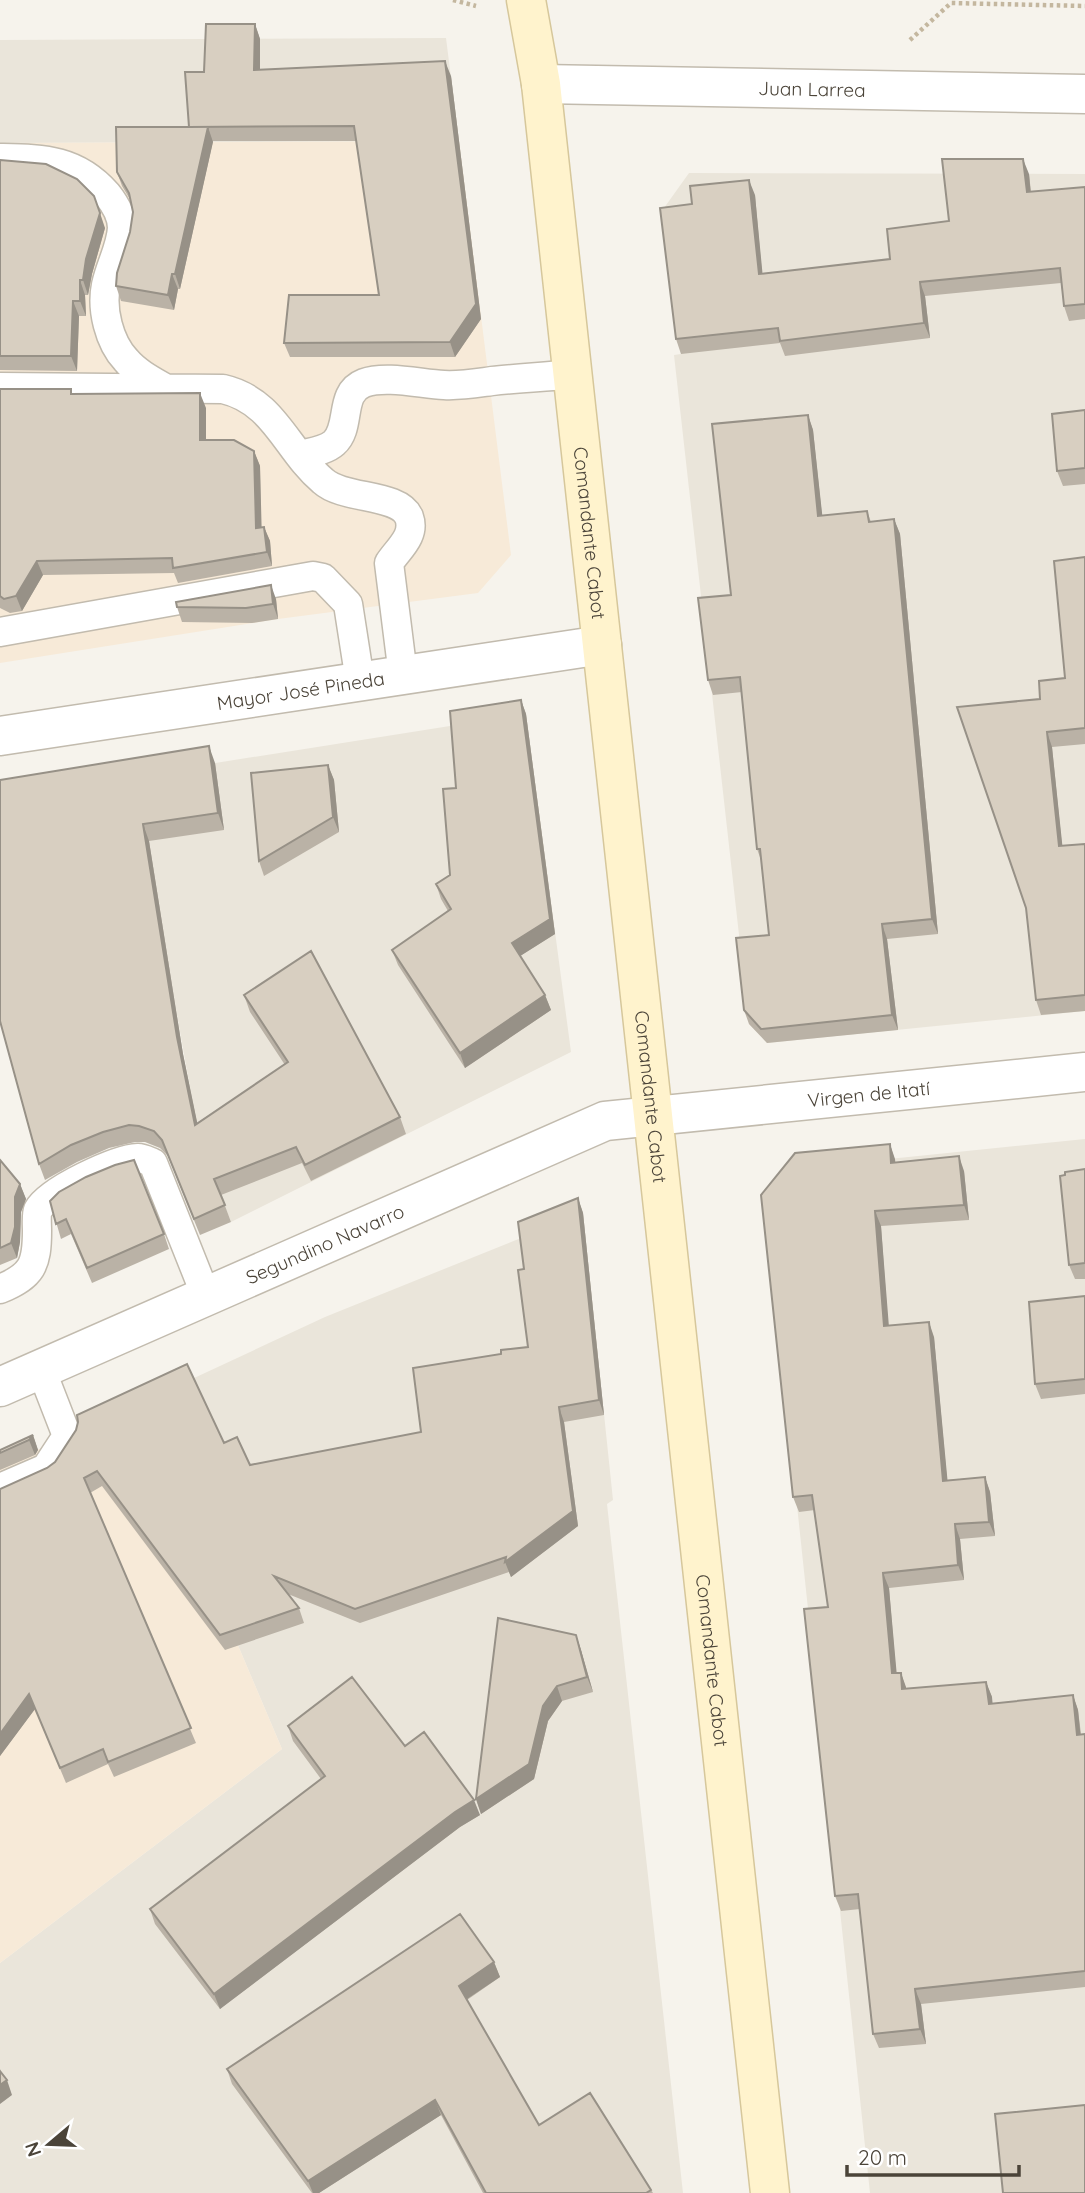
<svg xmlns="http://www.w3.org/2000/svg" width="1085" height="2193" font-family="Quicksand,sans-serif">
<style>
.residential{fill:#eae5da}
.commercial{fill:#f7ead8}
.lines{fill:none;stroke-linecap:round;stroke-linejoin:round}
.service-casing{stroke:#c2bbae;stroke-width:31}
.minor-casing{stroke:#c2bbae;stroke-width:41}
.secondary-casing{stroke:#d6c79b;stroke-width:41}
.path{stroke:#c4b79f;stroke-width:4.5;stroke-dasharray:3.5 3.5;stroke-linecap:butt}
.service{stroke:#fff;stroke-width:28}
.minor{stroke:#fff;stroke-width:38}
.secondary{stroke:#fff3cd;stroke-width:38}
.wall{fill:#bab2a6}
.shaded-wall{fill:#979187}
.building{fill:#d8cfc1;stroke:#979187;stroke-width:2}
.labels{text-anchor:middle;dominant-baseline:central;stroke-width:7;stroke-linejoin:round;paint-order:stroke}
.street-label{font-size:19px;fill:#4b4439;stroke:#fff}
</style>
<rect width="100%" height="100%" fill="#f6f3ec"/>
<path class="residential" d="M 446,38 L 459,141 L 0,143 L 0,40 Z
M 689,173 L 1085,174 L 1085,1011 L 767,1043 L 749,1024 L 674,355 L 681,354 L 664,208 Z
M 526,714 L 571,1052 L 231,1222 L 200,1143 L 170,976 L 0,797 Z
M 1085,1139 L 1085,2193 L 870,2193 L 794,1477 L 801,1168 Z
M 583,1213 L 613,1500 L 607,1504 L 683,2193 L 0,2193 L 0,1963 L 282,1749 L 136,1405 L 325,1317 Z"/>
<path class="commercial" d="M 459,141 L 511,555 L 478,593 L 278,619 L 0,663 L 0,143 Z
M 136,1405 L 282,1749 L 0,1963 L 0,1467 Z"/>
<g class="lines">
<g class="service-casing">
<path id="service" d="M 0,158 C 44,159 76,159 107,194 C 115,204 122,215 122,228 C 121,247 110,266 106,285 C 101,309 109,342 126,360 C 136,372 151,380 165,388
M 0,387 L 223,389 C 275,401 286,450 323,481 C 344,500 399,493 409,517 C 416,536 398,549 389,563 L 403,675
M 299,455 C 311,452 325,451 334,443 C 352,427 338,393 364,383 C 386,375 421,384 444,385 C 460,386 477,383 492,381 C 519,378 546,377 573,374
M 0,632 L 313,576 L 323,578 L 348,604 L 360,681
M 0,1289 C 32,1276 37,1265 37,1231 C 37,1225 36,1215 38,1210 C 49,1190 116,1159 138,1158 C 143,1158 148,1161 153,1163 L 206,1296
M 0,1488 L 46,1468 L 67,1436 L 41,1369"/>
</g>
<g class="minor-casing">
<g id="minor">
<path id="s1" d="M 541,84 L 1085,94"/>
<path id="s2" d="M 0,736 L 602,645"/>
<path id="s3" d="M 0,1387 L 605,1121 L 1085,1072"/>
</g>
</g>
<g class="secondary-casing">
<g id="secondary">
<path id="s4" d="M 526,0 L 541,84 L 770,2193"/>
</g>
</g>
<path class="path" d="M 453,0 L 476,6
M 910,40 L 951,3 L 1085,6"/>
<use href="#service" class="service"/>
<use href="#minor" class="minor"/>
<use href="#secondary" class="secondary"/>
</g>
<path class="wall" d="M 255,24 L 260,39 L 260,69 L 451,76 L 481,319 L 455,357 L 290,357 L 284,343 L 379,295 L 356,141 L 213,141 L 180,289 L 178,289 L 174,310 L 121,301 L 116,286 L 130,232 L 133,212 L 131,201 L 122,186 L 117,172 L 189,127 L 204,72 Z
M 0,160 L 105,228 L 92,274 L 88,295 L 85,295 L 86,316 L 79,316 L 77,371 L 0,370 Z
M 1029,174 L 1031,192 L 1085,187 L 1085,319 L 1069,321 L 1064,306 L 1061,283 L 925,296 L 930,338 L 785,356 L 780,343 L 681,354 L 676,339 L 755,195 L 762,274 L 890,259 L 949,221 Z
M 0,389 L 73,394 L 206,408 L 206,440 L 254,451 L 260,466 L 261,527 L 264,527 L 270,541 L 272,566 L 178,583 L 174,573 L 43,575 L 22,611 L 10,613 L 0,608 Z
M 1085,410 L 1085,484 L 1063,486 L 1057,471 Z
M 808,415 L 813,430 L 822,516 L 867,511 L 871,522 L 894,519 L 900,534 L 938,934 L 887,939 L 898,1030 L 767,1043 L 749,1024 L 744,1010 L 769,935 L 761,860 L 757,849 L 742,692 L 713,695 L 708,680 L 731,595 Z
M 1085,557 L 1085,744 L 1052,747 L 1062,846 L 1085,844 L 1085,1011 L 1041,1015 L 1036,1000 L 1040,699 L 1065,678 Z
M 276,599 L 278,619 L 252,623 L 182,622 L 177,607 Z
M 521,700 L 526,714 L 555,934 L 520,956 L 545,995 L 551,1010 L 465,1068 L 398,965 L 392,950 L 448,911 L 441,899 L 436,884 L 450,875 L 456,788 Z
M 215,763 L 224,830 L 149,841 L 183,1054 L 197,1123 L 285,1065 L 250,1012 L 244,995 L 400,1117 L 406,1134 L 311,1181 L 302,1163 L 221,1195 L 231,1222 L 200,1235 L 168,1156 L 160,1148 L 145,1142 L 135,1142 L 109,1148 L 77,1162 L 45,1180 L 39,1164 L 0,780 Z
M 328,765 L 334,780 L 339,832 L 264,876 L 259,861 Z
M 890,1144 L 895,1162 L 964,1171 L 969,1220 L 881,1226 L 888,1325 L 934,1337 L 947,1480 L 985,1477 L 990,1492 L 995,1536 L 960,1539 L 964,1580 L 889,1588 L 896,1673 L 901,1673 L 906,1689 L 986,1682 L 992,1697 L 992,1704 L 1073,1695 L 1078,1710 L 1081,1734 L 1085,1734 L 1085,1987 L 921,2004 L 926,2044 L 879,2048 L 873,2034 L 860,1909 L 841,1911 L 835,1896 L 828,1607 L 815,1510 L 799,1512 L 793,1497 Z
M 0,1160 L 20,1184 L 26,1199 L 21,1212 L 20,1242 L 17,1258 L 0,1265 Z
M 1085,1169 L 1085,1279 L 1075,1279 L 1069,1265 L 1065,1175 Z
M 578,1198 L 583,1213 L 604,1415 L 564,1422 L 578,1526 L 511,1577 L 509,1572 L 360,1623 L 288,1594 L 299,1608 L 304,1623 L 225,1650 L 102,1486 L 90,1493 L 196,1743 L 114,1777 L 108,1764 L 66,1783 L 35,1709 L 0,1756 L 0,1489 L 224,1443 L 250,1465 L 421,1432 L 501,1354 L 528,1347 L 524,1269 Z
M 50,1201 L 164,1234 L 169,1249 L 92,1283 L 71,1234 L 61,1239 Z
M 1085,1296 L 1085,1394 L 1041,1399 L 1035,1384 Z
M 33,1435 L 38,1450 L 35,1455 L 0,1470 L 0,1450 Z
M 576,1635 L 581,1650 L 593,1692 L 562,1701 L 548,1721 L 534,1779 L 481,1814 L 476,1799 Z
M 288,1726 L 405,1746 L 480,1815 L 460,1827 L 220,2009 L 155,1924 L 150,1909 L 321,1779 L 293,1741 Z
M 494,1962 L 500,1977 L 467,2000 L 539,2125 L 651,2190 L 653,2193 L 483,2193 L 441,2115 L 319,2193 L 312,2193 L 232,2084 L 227,2069 Z"/>
<path class="shaded-wall" d="M 255,24 L 260,39 L 260,84 L 254,70 Z
M 445,61 L 451,76 L 481,319 L 455,357 L 450,342 Z
M 208,127 L 213,142 L 180,289 L 175,274 Z
M 1023,159 L 1029,174 L 1032,207 L 1027,192 Z
M 749,180 L 755,195 L 764,289 L 759,274 Z
M 100,213 L 105,228 L 92,274 L 88,295 L 83,280 L 86,259 Z
M 172,274 L 178,289 L 174,310 L 168,295 Z
M 80,280 L 85,295 L 86,316 L 80,301 Z
M 920,282 L 925,296 L 930,338 L 924,323 Z
M 73,301 L 79,316 L 77,371 L 71,356 Z
M 200,393 L 206,408 L 206,455 L 200,440 Z
M 808,415 L 813,430 L 824,531 L 818,516 Z
M 254,451 L 260,466 L 262,542 L 256,528 Z
M 894,519 L 900,534 L 938,934 L 932,919 Z
M 264,527 L 270,541 L 272,566 L 267,552 Z
M 37,561 L 43,575 L 22,611 L 16,596 Z
M 271,585 L 276,599 L 278,619 L 273,604 Z
M 521,700 L 526,714 L 555,934 L 517,958 L 512,943 Z
M 1047,732 L 1052,747 L 1064,861 L 1059,846 Z
M 209,746 L 215,763 L 224,830 L 218,813 Z
M 328,765 L 334,780 L 339,832 L 333,817 Z
M 143,824 L 149,841 L 183,1054 L 201,1141 L 195,1125 L 177,1037 Z
M 882,924 L 887,939 L 898,1030 L 892,1015 Z
M 545,995 L 551,1010 L 465,1068 L 460,1053 Z
M 890,1144 L 895,1159 L 897,1178 L 891,1163 Z
M 959,1156 L 964,1171 L 969,1220 L 964,1205 Z
M 20,1184 L 26,1199 L 21,1212 L 20,1242 L 17,1258 L 11,1243 L 15,1197 Z
M 578,1198 L 583,1213 L 604,1415 L 599,1400 Z
M 875,1211 L 881,1226 L 890,1340 L 884,1326 Z
M 929,1322 L 934,1337 L 949,1496 L 943,1481 Z
M 559,1407 L 564,1422 L 578,1526 L 511,1577 L 505,1562 Z
M 33,1435 L 38,1450 L 35,1455 L 29,1440 Z
M 985,1477 L 990,1492 L 995,1536 L 989,1522 Z
M 955,1524 L 960,1539 L 964,1580 L 958,1565 Z
M 883,1573 L 889,1588 L 898,1688 L 892,1673 Z
M 576,1635 L 581,1650 L 593,1692 L 587,1677 Z
M 901,1673 L 906,1687 L 907,1704 L 902,1689 Z
M 986,1682 L 992,1697 L 994,1719 L 989,1704 Z
M 557,1686 L 562,1701 L 548,1721 L 534,1779 L 481,1814 L 476,1799 Z
M 29,1694 L 35,1709 L 0,1756 L 0,1734 Z
M 1073,1695 L 1078,1710 L 1082,1750 L 1077,1735 Z
M 474,1800 L 480,1815 L 460,1827 L 220,2009 L 214,1994 L 455,1812 Z
M 494,1962 L 500,1977 L 464,2001 L 459,1986 Z
M 915,1989 L 921,2004 L 926,2044 L 920,2029 Z
M 7,2080 L 12,2095 L 0,2104 L 0,2085 Z
M 435,2100 L 441,2115 L 319,2193 L 313,2193 L 308,2181 Z"/>
<path class="building" d="M 206,24 L 255,24 L 254,70 L 445,61 L 476,304 L 450,342 L 284,343 L 289,295 L 379,295 L 354,126 L 189,127 L 185,72 L 204,72 Z
M 116,127 L 208,127 L 175,274 L 172,274 L 168,295 L 116,286 L 117,273 L 130,232 L 133,212 L 129,193 L 117,172 Z
M 942,159 L 1023,159 L 1027,192 L 1085,187 L 1085,304 L 1064,306 L 1060,268 L 920,282 L 924,323 L 780,341 L 778,328 L 676,339 L 660,208 L 692,204 L 690,186 L 749,180 L 759,274 L 890,259 L 887,229 L 949,221 Z
M 0,160 L 46,164 L 77,179 L 94,196 L 100,213 L 86,259 L 83,280 L 80,280 L 80,301 L 73,301 L 71,356 L 0,356 Z
M 0,389 L 71,389 L 71,394 L 200,393 L 200,440 L 234,440 L 254,451 L 256,528 L 264,527 L 267,552 L 173,568 L 172,558 L 37,561 L 16,596 L 4,599 L 0,596 Z
M 1085,410 L 1085,468 L 1057,471 L 1052,414 Z
M 808,415 L 818,516 L 867,511 L 869,522 L 894,519 L 932,919 L 882,924 L 892,1015 L 761,1029 L 744,1010 L 736,938 L 769,935 L 760,849 L 757,849 L 740,677 L 708,680 L 698,598 L 731,595 L 712,424 Z
M 1085,557 L 1085,728 L 1047,732 L 1059,846 L 1085,844 L 1085,995 L 1036,1000 L 1026,908 L 957,707 L 1040,699 L 1039,681 L 1065,678 L 1054,561 Z
M 271,585 L 273,604 L 246,608 L 177,607 L 176,602 Z
M 521,700 L 550,919 L 512,943 L 545,995 L 460,1053 L 392,950 L 451,909 L 436,884 L 450,875 L 443,789 L 456,788 L 450,711 Z
M 209,746 L 218,813 L 143,824 L 177,1037 L 195,1125 L 288,1062 L 244,995 L 311,951 L 400,1117 L 305,1165 L 296,1147 L 214,1179 L 225,1205 L 194,1219 L 162,1140 L 154,1131 L 139,1126 L 129,1125 L 103,1132 L 71,1145 L 39,1164 L 0,1021 L 0,780 Z
M 328,765 L 333,817 L 259,861 L 251,773 Z
M 890,1144 L 891,1163 L 959,1156 L 964,1205 L 875,1211 L 884,1326 L 929,1322 L 943,1481 L 985,1477 L 989,1522 L 955,1524 L 958,1565 L 883,1573 L 892,1673 L 901,1673 L 902,1689 L 986,1682 L 989,1704 L 1073,1695 L 1077,1735 L 1085,1734 L 1085,1971 L 915,1989 L 920,2029 L 873,2034 L 858,1894 L 835,1896 L 804,1609 L 828,1607 L 812,1495 L 793,1497 L 761,1195 L 795,1153 Z
M 0,1160 L 20,1184 L 15,1197 L 15,1227 L 11,1243 L 0,1248 Z
M 134,1160 L 164,1234 L 87,1268 L 66,1219 L 56,1224 L 50,1201 L 59,1192 L 86,1177 L 115,1165 Z
M 1085,1169 L 1085,1263 L 1069,1265 L 1060,1176 L 1065,1175 L 1065,1172 Z
M 578,1198 L 599,1400 L 559,1407 L 573,1511 L 505,1562 L 506,1557 L 355,1609 L 274,1576 L 299,1608 L 220,1635 L 97,1471 L 84,1478 L 191,1728 L 108,1762 L 103,1749 L 60,1768 L 29,1694 L 0,1734 L 0,1489 L 47,1468 L 55,1462 L 76,1430 L 78,1422 L 77,1415 L 187,1364 L 224,1443 L 237,1437 L 250,1465 L 421,1432 L 413,1368 L 501,1354 L 501,1350 L 528,1347 L 518,1270 L 524,1269 L 518,1222 Z
M 1085,1296 L 1085,1379 L 1035,1384 L 1029,1302 Z
M 33,1435 L 29,1440 L 0,1453 L 0,1450 Z
M 498,1618 L 576,1635 L 587,1677 L 557,1686 L 543,1706 L 529,1764 L 476,1799 Z
M 352,1677 L 405,1746 L 424,1732 L 474,1800 L 455,1812 L 214,1994 L 150,1909 L 325,1776 L 288,1726 Z
M 460,1914 L 494,1962 L 459,1986 L 539,2125 L 590,2093 L 651,2190 L 646,2193 L 486,2193 L 435,2100 L 308,2181 L 227,2069 Z
M 0,2071 L 7,2080 L 0,2085 Z
M 1085,2105 L 1085,2193 L 1003,2193 L 995,2114 Z"/>
<g class="labels">
<g class="street-label">
<text stroke="none"><textPath href="#s1" startOffset="271">Juan Larrea</textPath></text>
<text stroke="none"><textPath href="#s4" startOffset="537">Comandante Cabot</textPath></text>
<text stroke="none"><textPath href="#s2" startOffset="304">Mayor José Pineda</textPath></text>
<text stroke="none"><textPath href="#s3" startOffset="926">Virgen de Itatí</textPath></text>
<text stroke="none"><textPath href="#s4" startOffset="1104">Comandante Cabot</textPath></text>
<text stroke="none"><textPath href="#s3" startOffset="355">Segundino Navarro</textPath></text>
<text stroke="none"><textPath href="#s4" startOffset="1671">Comandante Cabot</textPath></text>
</g>
</g>
<g transform="translate(49 2144) rotate(251)" stroke="#ffffff" stroke-width="5" paint-order="stroke">
<path d="M0-5L12 26L0 18L-12 26Z" fill="#4b4439"/>
<text y="-10" font-size="19" font-weight="bold" text-anchor="middle" fill="#4b4439">N</text>
</g>
<path d="M847 2165v10h172v-10" fill="none" stroke="#4b4439" stroke-width="3.5"/>
<text x="858" y="2165" font-size="21" fill="#4b4439" stroke="#ffffff" stroke-width="5" paint-order="stroke">20 m</text>
</svg>
